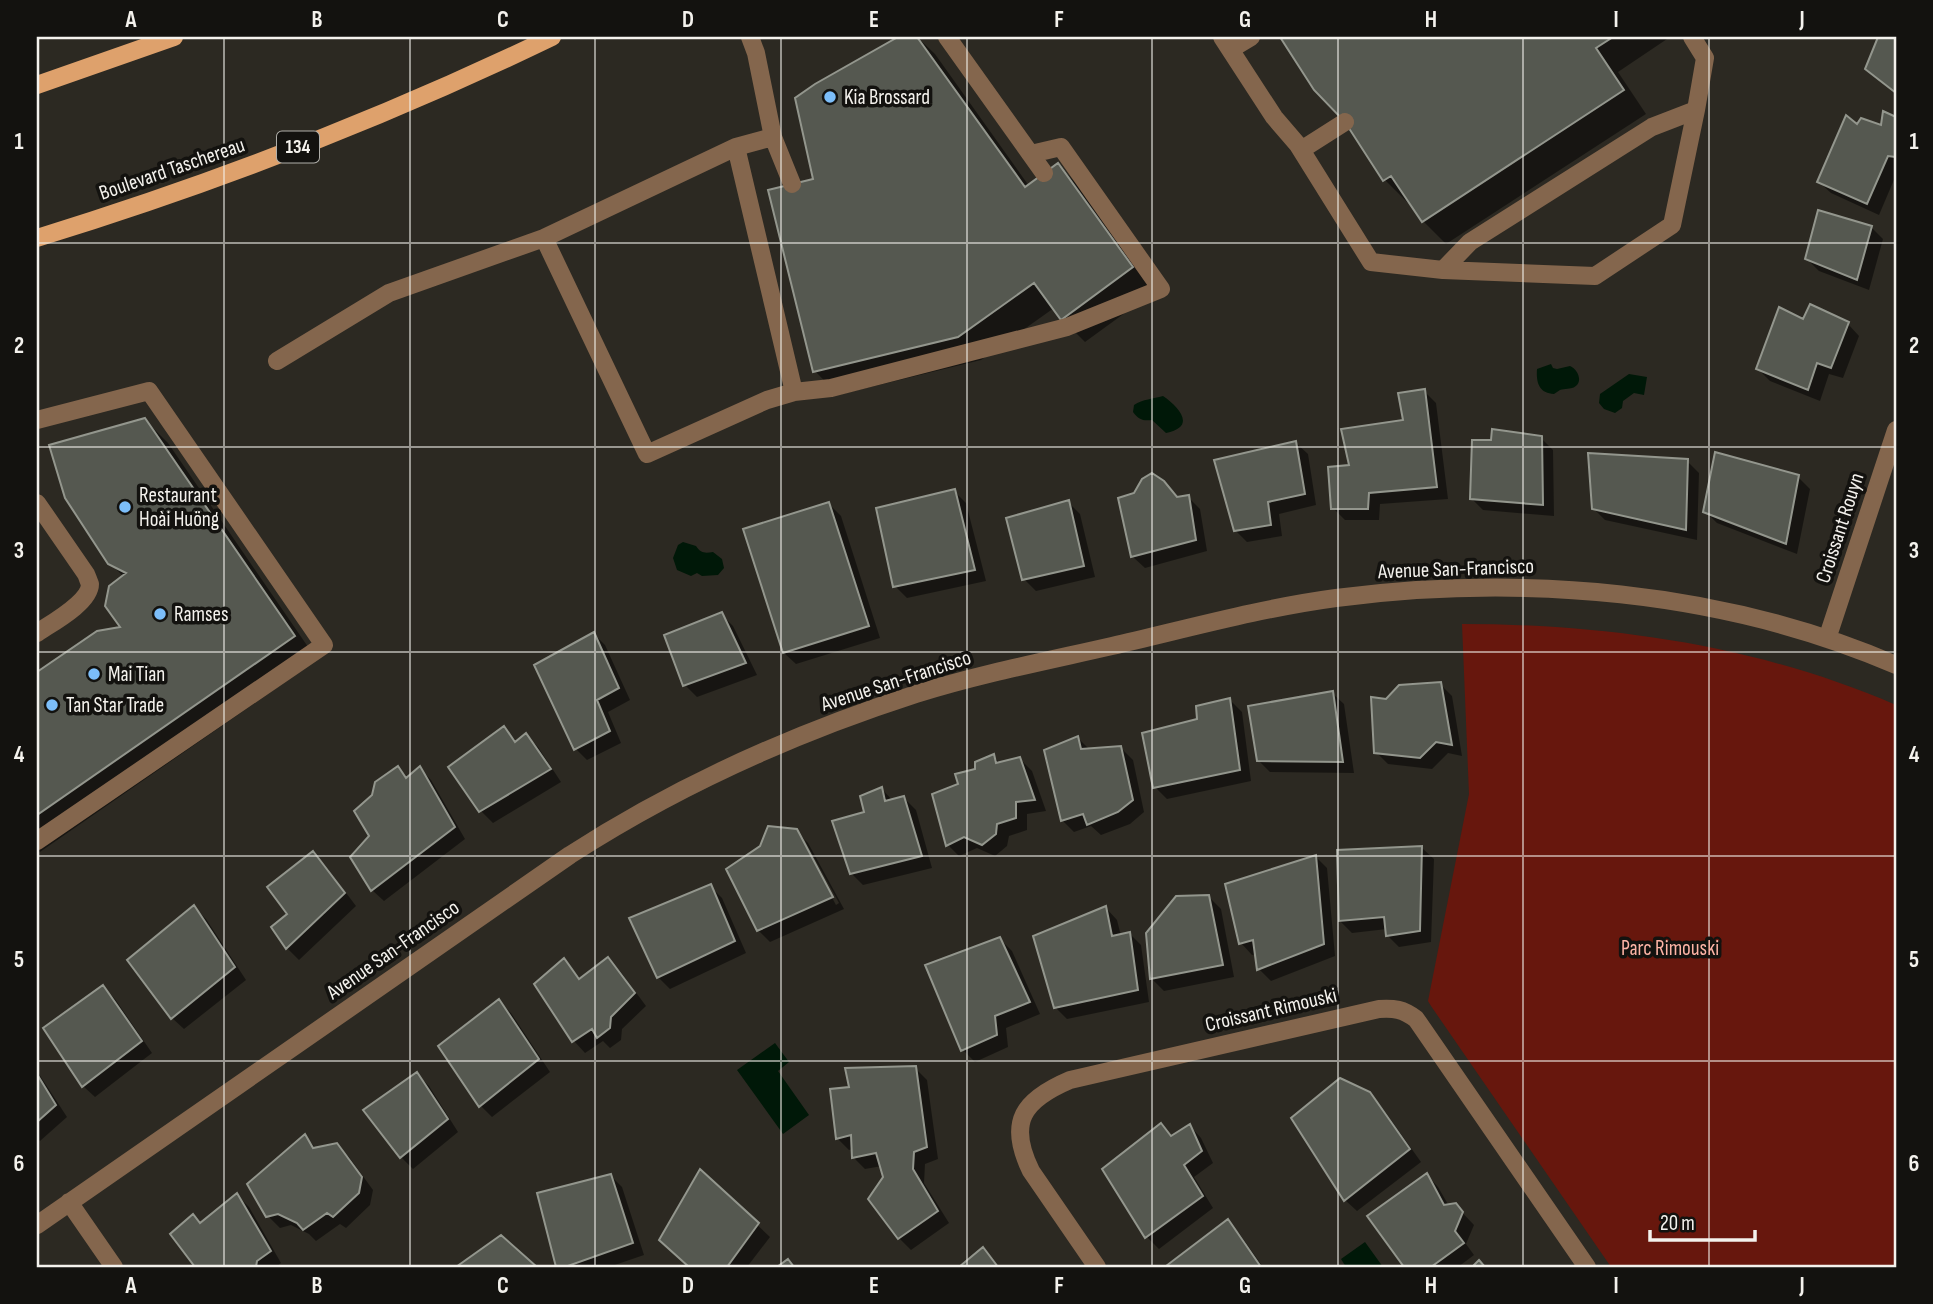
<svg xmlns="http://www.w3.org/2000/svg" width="1933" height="1304" font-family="'Sofia Sans Condensed',sans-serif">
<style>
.green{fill:#67170d}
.water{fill:#001808}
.shadow{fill:#0007;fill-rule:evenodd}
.building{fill:#555850;stroke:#93968d;stroke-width:2}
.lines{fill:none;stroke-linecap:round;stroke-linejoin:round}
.minor{stroke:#84664d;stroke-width:18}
.major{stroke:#dea16c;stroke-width:18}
.grid{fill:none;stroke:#f4f2ed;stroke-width:2;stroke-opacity:0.55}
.poi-dot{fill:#7cbef9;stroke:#13120f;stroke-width:2.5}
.labels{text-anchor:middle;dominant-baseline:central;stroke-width:7;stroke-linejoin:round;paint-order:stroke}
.shield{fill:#13120f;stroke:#b0afaa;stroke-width:2}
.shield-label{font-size:19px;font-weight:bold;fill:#f4f2ed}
.poi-label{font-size:21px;fill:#f4f2ed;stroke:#13120f;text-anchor:start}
.street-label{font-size:21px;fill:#f4f2ed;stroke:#13120f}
.park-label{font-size:21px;fill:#feb4a6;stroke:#13120f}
.neatline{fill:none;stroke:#f4f2ed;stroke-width:2.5}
.grid-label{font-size:23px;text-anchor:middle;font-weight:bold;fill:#f4f2ed}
</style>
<rect width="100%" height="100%" fill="#2c2922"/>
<path class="green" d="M 1462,624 C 1610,624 1760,646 1896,705 L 1896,1267 L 1611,1267 L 1431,1006 L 1428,1001 L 1469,794 Z"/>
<path class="water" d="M 1551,364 L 1553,368 L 1557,369 L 1570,366 C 1579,370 1584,384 1572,388 C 1570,389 1561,389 1560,390 L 1554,394 C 1539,393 1536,383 1537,369 Z
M 1629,374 L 1647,377 L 1644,395 L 1634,393 L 1623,401 L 1622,408 L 1615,413 L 1604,409 L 1599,403 L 1600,394 Z
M 1163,396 C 1179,407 1197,427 1166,433 L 1152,420 C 1143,421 1139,420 1133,412 L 1134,405 C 1143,399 1153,399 1163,396 Z
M 683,542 L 696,546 C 701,554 706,553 713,552 L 722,559 L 724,568 L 718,575 L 702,576 L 697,573 L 691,576 L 677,570 L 673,558 L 678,545 Z
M 775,1043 L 789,1062 L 778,1071 L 809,1115 L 783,1134 L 737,1070 Z
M 1365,1242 L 1383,1267 L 1346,1267 L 1341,1259 Z"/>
<path class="shadow" d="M 901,37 L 917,37 L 935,54 L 1029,186 L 1058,165 L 1081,188 L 1155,291 L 1085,342 L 1062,319 L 1054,308 L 981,360 L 838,395 L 815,371 L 816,86 Z
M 1282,37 L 1670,37 L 1618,72 L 1646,114 L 1446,244 L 1423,221 L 1410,202 L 1408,203 L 1385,180 L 1346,121 L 1316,89 Z
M 1885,114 L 1896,119 L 1896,175 L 1879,215 L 1831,193 L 1819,182 L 1858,127 L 1882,127 Z
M 1871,227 L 1883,239 L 1869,290 L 1819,271 L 1807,259 Z
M 1804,322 L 1848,324 L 1859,336 L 1843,378 L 1829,374 L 1820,401 L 1770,381 L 1758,369 Z
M 1424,391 L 1436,403 L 1448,499 L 1380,504 L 1379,520 L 1345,520 L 1333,508 L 1351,466 L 1405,422 Z
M 144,419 L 168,443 L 317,660 L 37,854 L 37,675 L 97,633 L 123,628 L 124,577 L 109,562 Z
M 1541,438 L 1553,450 L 1554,516 L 1483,510 L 1471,498 Z
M 1296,443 L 1308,454 L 1316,505 L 1279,514 L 1282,536 L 1247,542 L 1235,530 Z
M 1687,461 L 1699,473 L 1697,540 L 1605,520 L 1593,508 Z
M 1798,477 L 1810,489 L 1797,554 L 1717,523 L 1705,511 Z
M 954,491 L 966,503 L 986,581 L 907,598 L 895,586 Z
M 1188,497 L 1200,509 L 1207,551 L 1145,568 L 1133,557 L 1178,498 Z
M 1068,502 L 1080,514 L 1095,577 L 1036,591 L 1024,579 Z
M 829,504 L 841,516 L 880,638 L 796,664 L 784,653 Z
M 721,614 L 733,626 L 757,675 L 697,697 L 685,685 Z
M 594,634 L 605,645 L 630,700 L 608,712 L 621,743 L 587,760 L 576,749 Z
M 1440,684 L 1452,696 L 1462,756 L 1448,753 L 1432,769 L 1388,764 L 1376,752 L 1386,701 Z
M 1332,693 L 1344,704 L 1354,773 L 1270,772 L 1258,760 Z
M 1230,700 L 1242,712 L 1251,781 L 1167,799 L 1155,787 L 1199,721 Z
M 504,728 L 517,742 L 526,735 L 538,747 L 561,782 L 493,823 L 481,811 Z
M 1078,738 L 1090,750 L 1121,748 L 1133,760 L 1144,812 L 1130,824 L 1101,835 L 1091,826 L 1074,832 L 1062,820 Z
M 993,756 L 1001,764 L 1020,759 L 1032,771 L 1046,811 L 1027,814 L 1027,830 L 1009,836 L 1007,846 L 995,856 L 977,848 L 959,856 L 948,845 L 961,785 Z
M 397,768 L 408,779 L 420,768 L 431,780 L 465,839 L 384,901 L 372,890 L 371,836 L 373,796 Z
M 882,789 L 893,801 L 904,798 L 916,810 L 932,868 L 863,885 L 851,873 L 866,813 Z
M 796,831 L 808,843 L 844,909 L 770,942 L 758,930 ZM 801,839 L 804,839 L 839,903 L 836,905 Z
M 1422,848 L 1434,859 L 1431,942 L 1399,947 L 1388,936 L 1387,929 L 1352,933 L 1340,921 Z
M 313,854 L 325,865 L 356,906 L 299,960 L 287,948 L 273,928 L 289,914 Z
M 1316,857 L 1327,868 L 1335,956 L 1271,981 L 1259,969 L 1257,954 L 1252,955 L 1241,943 Z
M 710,886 L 722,898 L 746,953 L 670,989 L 658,977 Z
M 1209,897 L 1221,909 L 1234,977 L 1164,991 L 1152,979 L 1148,934 Z
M 194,907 L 206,919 L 246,980 L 184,1029 L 172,1018 Z
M 1106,908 L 1117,920 L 1121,936 L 1129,933 L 1141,945 L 1149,1002 L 1067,1019 L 1055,1007 Z
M 1000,939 L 1012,951 L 1040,1014 L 1006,1028 L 1008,1047 L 975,1062 L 963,1050 Z
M 564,960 L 581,979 L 608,960 L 620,971 L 646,1006 L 622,1029 L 621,1040 L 610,1048 L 603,1041 L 585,1053 L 574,1041 L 537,985 Z
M 103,987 L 115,999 L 152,1053 L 95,1097 L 83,1086 Z
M 499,1001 L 511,1013 L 550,1072 L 492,1117 L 480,1105 Z
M 915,1068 L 927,1080 L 938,1159 L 925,1164 L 924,1183 L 949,1223 L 911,1250 L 899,1238 L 882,1166 L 865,1169 L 853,1157 L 853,1149 L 849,1150 L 837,1138 L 851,1088 Z
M 37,1071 L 67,1117 L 40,1141 L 37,1138 Z
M 417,1074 L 429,1086 L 458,1132 L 413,1169 L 401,1157 L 365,1110 Z
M 1369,1094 L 1381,1106 L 1421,1162 L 1357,1211 L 1345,1200 Z
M 1160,1125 L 1172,1137 L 1190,1126 L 1201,1138 L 1213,1163 L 1194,1177 L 1213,1208 L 1159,1249 L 1147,1237 L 1104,1170 Z
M 305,1137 L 317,1149 L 336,1145 L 349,1157 L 373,1190 L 370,1205 L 346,1228 L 340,1224 L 316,1241 L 309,1234 L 291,1225 L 280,1228 L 268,1216 Z
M 701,1172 L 770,1237 L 747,1267 L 690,1267 L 673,1251 Z
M 610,1175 L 622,1187 L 644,1255 L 609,1267 L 557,1267 L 539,1194 Z
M 1427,1175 L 1438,1187 L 1449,1206 L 1455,1205 L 1474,1225 L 1466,1244 L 1474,1255 L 1458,1267 L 1406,1267 L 1369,1216 Z
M 237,1195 L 249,1207 L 281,1263 L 276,1267 L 197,1267 L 172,1234 L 201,1224 Z
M 1227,1222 L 1239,1233 L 1263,1267 L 1170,1267 L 1169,1266 Z"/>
<path class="building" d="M 898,37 L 917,37 L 1025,187 L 1058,163 L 1133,267 L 1061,320 L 1034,283 L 958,337 L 813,372 L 768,190 L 813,179 L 795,98 L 815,84 Z
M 1280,37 L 1613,37 L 1596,48 L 1624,90 L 1422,222 L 1391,176 L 1383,181 L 1345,122 L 1314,90 Z
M 1878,37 L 1896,37 L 1896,93 L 1865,69 Z
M 1883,111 L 1896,117 L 1896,157 L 1888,156 L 1867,204 L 1817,182 L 1846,115 L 1857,124 L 1861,118 L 1881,125 Z
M 1818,210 L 1872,226 L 1857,280 L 1805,259 Z
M 1810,304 L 1849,322 L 1831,368 L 1817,363 L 1808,390 L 1756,369 L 1779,307 L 1803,319 Z
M 1425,389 L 1437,487 L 1369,493 L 1368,509 L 1331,509 L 1328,467 L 1349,465 L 1341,429 L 1403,420 L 1398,393 Z
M 145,418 L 295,636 L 37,815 L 37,672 L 97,631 L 120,627 L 105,606 L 109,586 L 126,573 L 108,564 L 65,498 L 49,445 Z
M 1492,429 L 1542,436 L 1543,505 L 1470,499 L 1472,440 L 1491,440 Z
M 1296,441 L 1305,494 L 1268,502 L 1271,525 L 1234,531 L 1214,460 Z
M 1715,452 L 1799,475 L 1786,544 L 1703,512 Z
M 1588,453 L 1688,459 L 1686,530 L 1592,509 Z
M 1152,473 L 1164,481 L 1177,497 L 1189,495 L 1196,540 L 1131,557 L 1118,498 L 1134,493 L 1142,479 Z
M 955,489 L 975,570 L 893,587 L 876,508 Z
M 1069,500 L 1084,566 L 1022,580 L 1006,518 Z
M 829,502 L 869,626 L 783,653 L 743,529 Z
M 722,612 L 746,663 L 683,686 L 664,635 Z
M 594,632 L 619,688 L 597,700 L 610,731 L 574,750 L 534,665 Z
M 1441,682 L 1452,745 L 1436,742 L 1420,758 L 1374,753 L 1371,697 L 1386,699 L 1399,685 Z
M 1333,691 L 1343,762 L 1257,761 L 1248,706 Z
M 1230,698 L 1240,770 L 1153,788 L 1142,733 L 1197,719 L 1196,706 Z
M 504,726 L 515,742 L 526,733 L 551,769 L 479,812 L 448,767 Z
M 1078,736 L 1081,749 L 1121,746 L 1133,800 L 1118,812 L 1087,825 L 1083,814 L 1061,821 L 1044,750 Z
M 994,754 L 996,763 L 1020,757 L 1035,800 L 1016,802 L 1016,818 L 997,824 L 996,834 L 982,845 L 964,837 L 946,846 L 932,794 L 958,784 L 955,774 L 975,769 L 975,762 Z
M 398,766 L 406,778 L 420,766 L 455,827 L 371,891 L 350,857 L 369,836 L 354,811 L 372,795 L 375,782 Z
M 882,787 L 885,801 L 904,796 L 922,856 L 850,874 L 832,821 L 864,812 L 860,796 Z
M 768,826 L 797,829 L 833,897 L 757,931 L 726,869 L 760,846 Z
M 1422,846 L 1420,931 L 1386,936 L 1384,917 L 1339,921 L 1337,850 Z
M 313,851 L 345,893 L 286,949 L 271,927 L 287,914 L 267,887 Z
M 1316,855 L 1324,944 L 1257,970 L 1253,940 L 1239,944 L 1225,884 Z
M 711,884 L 735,941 L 657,978 L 629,918 Z
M 1209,895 L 1223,965 L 1150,979 L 1146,933 L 1176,896 Z
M 194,905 L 235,967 L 171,1019 L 127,960 Z
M 1106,906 L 1112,936 L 1130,932 L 1138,990 L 1054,1008 L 1033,936 Z
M 1000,937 L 1030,1002 L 995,1016 L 997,1035 L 961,1051 L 925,965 Z
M 608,957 L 635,993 L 611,1017 L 610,1028 L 597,1038 L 592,1029 L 572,1042 L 534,984 L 564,958 L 579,979 Z
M 103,985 L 142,1041 L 82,1087 L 43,1028 Z
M 499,999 L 539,1059 L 479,1107 L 438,1046 Z
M 916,1066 L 927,1147 L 914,1152 L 913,1169 L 938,1211 L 898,1239 L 868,1199 L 883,1177 L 876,1153 L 852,1158 L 851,1135 L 836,1139 L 830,1089 L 849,1087 L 845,1068 Z
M 417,1072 L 448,1119 L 400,1158 L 363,1110 Z
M 37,1074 L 56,1105 L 37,1122 Z
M 1340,1078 L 1370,1092 L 1410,1149 L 1344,1201 L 1291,1118 Z
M 1161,1123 L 1171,1136 L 1190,1124 L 1202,1151 L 1184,1165 L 1203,1196 L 1145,1238 L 1102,1169 Z
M 305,1134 L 313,1148 L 337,1143 L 362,1177 L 359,1193 L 333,1217 L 327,1213 L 303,1230 L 297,1223 L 278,1214 L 266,1217 L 247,1184 Z
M 700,1169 L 759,1223 L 727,1267 L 689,1267 L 659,1240 Z
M 1427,1173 L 1444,1205 L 1456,1203 L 1463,1212 L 1455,1231 L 1464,1243 L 1431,1267 L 1404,1267 L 1367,1216 Z
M 611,1174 L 633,1243 L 565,1267 L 556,1267 L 537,1193 Z
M 237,1193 L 271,1251 L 257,1261 L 256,1267 L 195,1267 L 170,1234 L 193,1214 L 200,1223 Z
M 1228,1219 L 1261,1267 L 1168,1267 L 1166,1266 Z
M 501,1235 L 537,1267 L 456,1267 Z
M 983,1247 L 998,1267 L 959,1267 Z
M 788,1259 L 794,1267 L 777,1267 Z
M 1479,1260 L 1485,1267 L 1472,1267 Z"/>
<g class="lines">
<path class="minor" d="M 947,37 L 1044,173
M 1222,37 L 1274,117 L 1298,145 L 1371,262 L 1443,270 L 1595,276 L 1672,225 L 1696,110 L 1705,58 L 1692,37
M 1231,49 L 1251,37
M 773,137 L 792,184
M 736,147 L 794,392
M 1301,150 L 1345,122
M 544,238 L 647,454 L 767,400 L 794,392 L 831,388 L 1067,327 L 1161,289 L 1061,147 L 1031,154
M 1443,270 L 1470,242 L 1652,127 L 1696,110
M 277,361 L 389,293 L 544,238 L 736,147 L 773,137 L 756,53 L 750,37
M 37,420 L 149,391 L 324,645 L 37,841
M 37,503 L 86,574 C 87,576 89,582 90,584 C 90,603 50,624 37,633
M 1827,639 L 1896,430
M 69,1202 L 114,1267
M 37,1225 L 570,855 C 677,786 795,733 916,694 C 980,674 1046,661 1112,646 C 1186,629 1261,608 1336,598 C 1523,574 1722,590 1896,665
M 1097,1267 L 1031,1171 C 1007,1122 1023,1100 1070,1080 L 1379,1009 C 1394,1008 1403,1009 1416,1019 L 1587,1267"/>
<path class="major" d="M 37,85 L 174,37
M 37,238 C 213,184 386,117 552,37"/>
</g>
<path class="grid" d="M 224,37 L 224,1267M 410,37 L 410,1267M 595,37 L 595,1267M 781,37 L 781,1267M 967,37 L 967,1267M 1152,37 L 1152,1267M 1338,37 L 1338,1267M 1523,37 L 1523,1267M 1709,37 L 1709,1267M 37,243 L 1896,243M 37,447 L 1896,447M 37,652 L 1896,652M 37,856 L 1896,856M 37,1061 L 1896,1061"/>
<g class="poi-dot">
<circle cx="830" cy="97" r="7"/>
<circle cx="125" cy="507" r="7"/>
<circle cx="160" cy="614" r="7"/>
<circle cx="94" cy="674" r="7"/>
<circle cx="52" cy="705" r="7"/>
</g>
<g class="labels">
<rect class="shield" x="277" y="131.5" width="42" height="31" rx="5"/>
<g class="shield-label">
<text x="298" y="147">134</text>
</g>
<g class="poi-label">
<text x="844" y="97">Kia Brossard</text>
<text x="139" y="495">Restaurant<tspan x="139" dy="24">Hoài Huöng</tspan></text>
<text x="174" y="614">Ramses</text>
<text x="108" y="674">Mai Tian</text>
<text x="66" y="705">Tan Star Trade</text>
</g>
<g class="street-label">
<text transform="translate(172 169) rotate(-19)">Boulevard Taschereau</text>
<text transform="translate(1840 528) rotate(-72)">Croissant Rouyn</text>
<text transform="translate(1456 569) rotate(-2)">Avenue San-Francisco</text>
<text transform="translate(896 681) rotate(-18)">Avenue San-Francisco</text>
<text transform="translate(393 950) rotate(-35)">Avenue San-Francisco</text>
<text transform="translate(1271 1010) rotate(-13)">Croissant Rimouski</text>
</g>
<g class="park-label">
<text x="1670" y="948">Parc Rimouski</text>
</g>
</g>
<rect width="1933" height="1304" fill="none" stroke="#13120f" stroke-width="77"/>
<path d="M1650 1230v10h105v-10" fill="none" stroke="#f4f2ed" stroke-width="3.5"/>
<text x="1660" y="1230" font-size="21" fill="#f4f2ed" stroke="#13120f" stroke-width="5" paint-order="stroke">20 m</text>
<rect x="38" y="38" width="1857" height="1228" class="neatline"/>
<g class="grid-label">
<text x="131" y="27">A</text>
<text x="317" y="27">B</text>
<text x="503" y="27">C</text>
<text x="688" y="27">D</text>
<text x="874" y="27">E</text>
<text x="1059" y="27">F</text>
<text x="1245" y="27">G</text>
<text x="1431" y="27">H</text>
<text x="1616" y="27">I</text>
<text x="1802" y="27">J</text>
<text x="19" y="149">1</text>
<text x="1914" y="149">1</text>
<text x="19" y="353">2</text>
<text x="1914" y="353">2</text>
<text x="19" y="558">3</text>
<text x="1914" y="558">3</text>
<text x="19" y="762">4</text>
<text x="1914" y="762">4</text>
<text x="19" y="967">5</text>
<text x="1914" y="967">5</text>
<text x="19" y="1171">6</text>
<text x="1914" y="1171">6</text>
<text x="131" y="1293">A</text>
<text x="317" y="1293">B</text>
<text x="503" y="1293">C</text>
<text x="688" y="1293">D</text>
<text x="874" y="1293">E</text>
<text x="1059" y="1293">F</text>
<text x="1245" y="1293">G</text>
<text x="1431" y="1293">H</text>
<text x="1616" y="1293">I</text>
<text x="1802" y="1293">J</text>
</g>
</svg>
